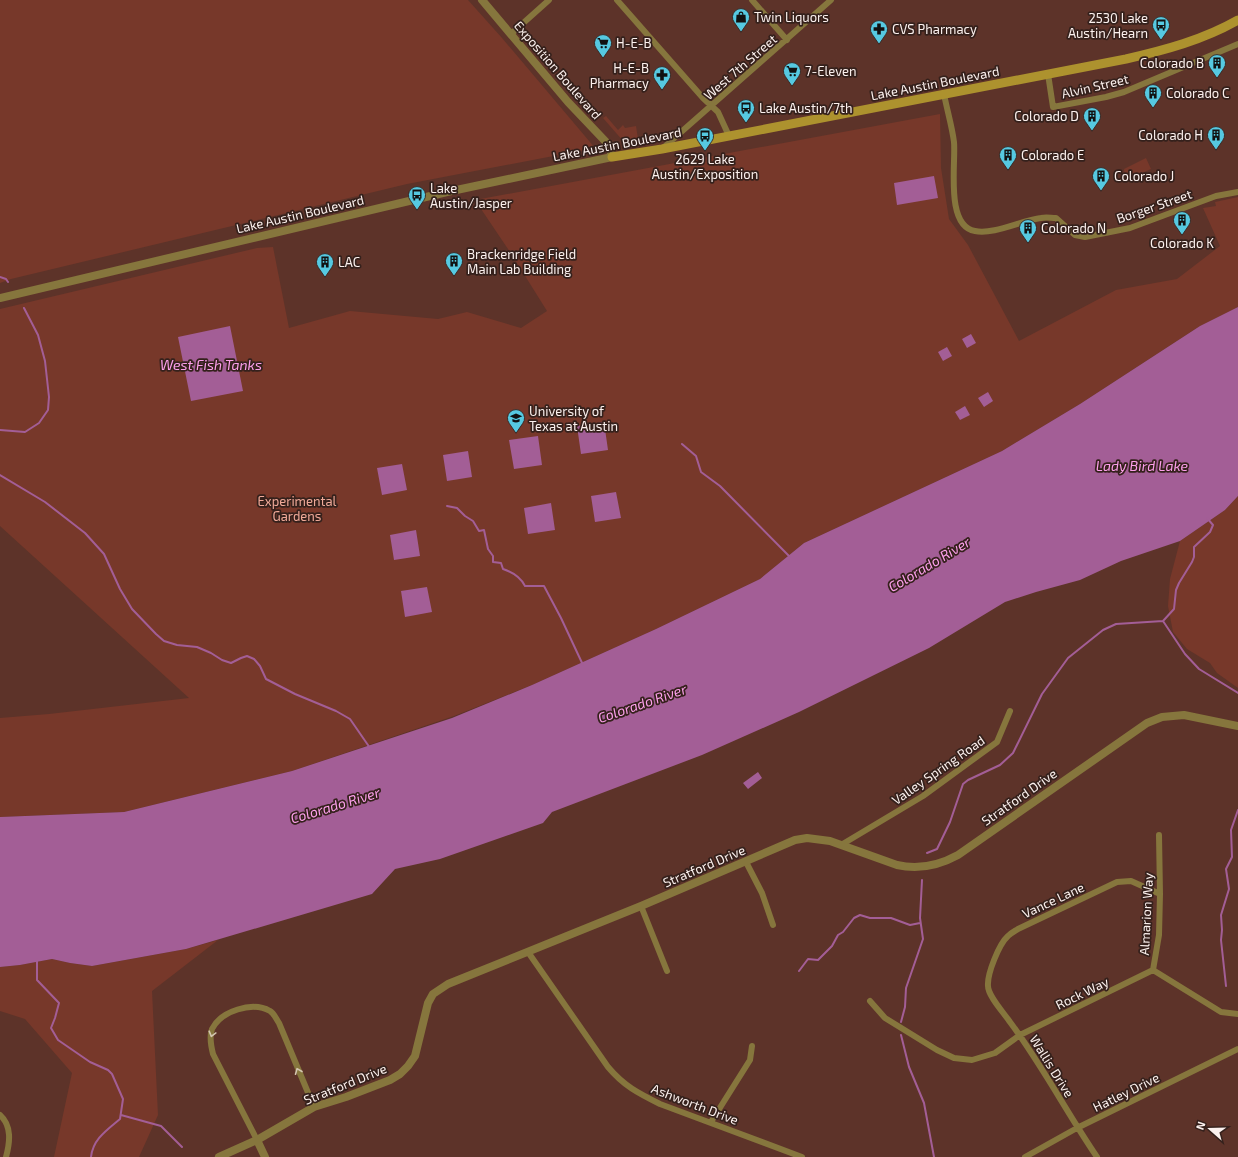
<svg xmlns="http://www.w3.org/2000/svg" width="1238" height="1157" font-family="'Exo 2',sans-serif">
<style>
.green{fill:#77382a}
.water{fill:#a35e96}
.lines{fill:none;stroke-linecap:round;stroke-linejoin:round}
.stream{stroke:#a35e96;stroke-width:2}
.minor{stroke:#86763d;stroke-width:6}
.tertiary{stroke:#86763d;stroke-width:8}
.secondary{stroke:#ad922e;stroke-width:9}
.oneway{stroke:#d3c6b0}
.labels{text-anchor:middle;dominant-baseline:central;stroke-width:3.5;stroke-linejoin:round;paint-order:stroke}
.poi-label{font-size:13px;fill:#fcf1ee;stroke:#35211c;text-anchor:start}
.street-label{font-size:13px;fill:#fcf1ee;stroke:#35211c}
.park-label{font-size:13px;fill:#f1aa99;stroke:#35211c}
.water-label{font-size:14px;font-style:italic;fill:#fda0ec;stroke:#35211c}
</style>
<rect width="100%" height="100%" fill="#5d3329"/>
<path class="green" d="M 0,0 L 468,0 L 502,38 L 595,148 L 407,184 L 11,279 L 0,283 Z
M 940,114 L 941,168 L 949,219 L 968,245 L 1019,341 L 1116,290 L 1177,279 L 1220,246 L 1203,208 L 1216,206 L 1215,202 L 1238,197 L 1238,307 L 1200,326 L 1080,404 L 1002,451 L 804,543 L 760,579 L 656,629 L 532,685 L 454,716 L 292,771 L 124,812 L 0,817 L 0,718 L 49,714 L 189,698 L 0,526 L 0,309 L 257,248 L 273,247 L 289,328 L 350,311 L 438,319 L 467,312 L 521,328 L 547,311 L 512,255 L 475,200 Z
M 606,116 L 618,130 L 623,125 L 625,128 L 636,126 L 638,139 L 624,142 L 603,118 Z
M 1146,158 L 1151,169 L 1128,179 L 1125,178 L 1124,169 Z
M 1238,496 L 1238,688 L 1217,673 L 1210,663 L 1187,649 L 1173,632 L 1168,606 L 1170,579 L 1180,541 L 1225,510 Z
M 218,940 L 152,991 L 158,1115 L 139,1157 L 54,1157 L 72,1073 L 25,1019 L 0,1011 L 0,967 L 20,965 L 52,959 L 70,963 L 92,966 L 186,949 Z"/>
<path class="water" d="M 934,176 L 938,198 L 897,205 L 894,183 Z
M 1238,307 L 1238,496 L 1225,510 L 1180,541 L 1121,561 L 1080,580 L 1036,592 L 1005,602 L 929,648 L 799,712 L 702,755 L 552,812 L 543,823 L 440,859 L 395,869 L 372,894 L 186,949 L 92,966 L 70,963 L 52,959 L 20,965 L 0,967 L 0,817 L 124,812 L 292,771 L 452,718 L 532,685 L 656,629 L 760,579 L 804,543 L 1002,451 L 1080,404 L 1200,326 Z
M 230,326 L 243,391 L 191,401 L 178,337 Z
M 971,334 L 976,343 L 967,348 L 962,339 Z
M 947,347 L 952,356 L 943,361 L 938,352 Z
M 988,392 L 993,401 L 984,407 L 978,398 Z
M 965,406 L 970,415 L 960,420 L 955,412 Z
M 604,422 L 608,450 L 581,454 L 577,426 Z
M 538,436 L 542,465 L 514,469 L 509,440 Z
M 468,451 L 472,477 L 447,481 L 443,455 Z
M 402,464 L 407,490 L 382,495 L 377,468 Z
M 616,492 L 621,518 L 595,522 L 591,496 Z
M 551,503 L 555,530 L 528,534 L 524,508 Z
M 416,530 L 420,556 L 394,560 L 390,535 Z
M 427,587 L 432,612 L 405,617 L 401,591 Z
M 758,772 L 762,778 L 748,789 L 743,783 Z"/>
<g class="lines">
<path class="stream" d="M 0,277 L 6,279 L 8,282
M 0,430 L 25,432 L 39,423 L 48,410 L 49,397 L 45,361 L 38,335 L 24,308
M 682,444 L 696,456 L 701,472 L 720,486 L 790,557
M 0,475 L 45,502 L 85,533 L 104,554 L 120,589 L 132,609 L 156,634 L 164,641 L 177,645 L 197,647 L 211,653 L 222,660 L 231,663 L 241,658 L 247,656 L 254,659 L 260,666 L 266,679 L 295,694 L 336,711 L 350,719 L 370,748
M 447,506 L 457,508 L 465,516 L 473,521 L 479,531 L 484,530 L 488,549 L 493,556 L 493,562 L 501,563 L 503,569 C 512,572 521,578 525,586 L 544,586 L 561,618 L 583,665
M 1163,621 L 1185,654 L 1199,669 L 1238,693
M 927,853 L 937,849 L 950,822 L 963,784 L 968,780 L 1000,765 L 1013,753 L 1042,694 L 1068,658 L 1103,630 L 1116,624 L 1163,621 L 1174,609 L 1176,590 L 1179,583 L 1192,562 L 1194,557 L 1194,547 L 1210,532 L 1213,525 L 1207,518
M 37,959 L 37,980 L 59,1003 L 55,1018 L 51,1028 L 58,1040 L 90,1062 L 108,1070 L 112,1074 L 123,1099 L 120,1119 C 107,1130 93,1139 91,1157
M 799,971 L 808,959 L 818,960 L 832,946 L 838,935 L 843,932 L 854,918 L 860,915 L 870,918 L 891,918 L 910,925 L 920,923
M 1226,986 L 1221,940 L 1222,930 L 1221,915 L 1229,889 L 1226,869 L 1232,857 L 1231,830 L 1238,810
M 901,1022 L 905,1007 L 906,988 L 923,939 L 920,918 L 922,880
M 901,1035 L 909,1067 L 924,1103 L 934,1157
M 121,1115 L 161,1126 L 182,1147"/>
<path class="minor" d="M 617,0 L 703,98 L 718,112 L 729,136
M 752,0 L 787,40
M 511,34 L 549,0
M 1048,74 L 1053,107 L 1106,97 L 1124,92 L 1238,44
M 944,94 C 947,110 952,126 954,142 C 956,163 945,226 975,231 C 994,235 1022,220 1041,218 C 1046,217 1051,218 1056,218 L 1075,235 L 1085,237 L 1130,228 L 1216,196 L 1238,192
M 663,148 L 831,0
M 841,845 L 923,796 L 997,742 L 1010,711
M 746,862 L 762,893 L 773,925
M 641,906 L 667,971
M 528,952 L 608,1067 C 624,1086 638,1093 660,1104 L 802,1157
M 1153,970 L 1159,935 L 1160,894 L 1159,835
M 1153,970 L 1221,1012 L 1238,1014
M 870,1001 L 885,1018 L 937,1050 L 954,1058 L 972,1060 L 995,1053 L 1020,1035 L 1153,970
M 0,1115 C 12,1126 10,1142 6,1157
M 711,1122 L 750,1060 L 752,1046
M 257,1140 L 213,1054 C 211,1046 209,1037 212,1029 C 221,1011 252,1001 270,1011 C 274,1013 276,1019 279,1023 L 314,1107
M 1025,1157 L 1077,1128 L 1238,1049
M 1097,1157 C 1067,1113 1042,1065 1010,1022 C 1004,1013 988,996 988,986 C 987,974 999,944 1008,936 C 1011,933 1015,931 1018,929 L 1117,882 L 1131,881 L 1160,894"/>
<path class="tertiary" d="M 0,298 L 447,192 L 612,157 L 610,150 L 606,142 L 568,102 L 482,0
M 257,1140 L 265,1157
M 219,1157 L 257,1140 L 314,1107 L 346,1097 L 390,1080 L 400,1074 L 408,1066 L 415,1056 L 428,1003 L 433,994 L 448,984 L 641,906 L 795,840 L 807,838 L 830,841 L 897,865 C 919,870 938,866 958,855 L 1147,723 L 1162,717 L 1184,715 L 1238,726"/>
<path class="secondary" d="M 612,157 L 662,149 L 1126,59 C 1165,50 1203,40 1238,20"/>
</g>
<defs><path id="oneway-chevron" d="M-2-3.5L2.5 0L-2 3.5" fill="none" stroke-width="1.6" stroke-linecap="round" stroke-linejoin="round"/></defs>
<g class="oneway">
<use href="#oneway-chevron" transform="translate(212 1034) rotate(105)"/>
<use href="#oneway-chevron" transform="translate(298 1071) rotate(-112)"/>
</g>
<defs>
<g id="shop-pin" transform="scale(0.9)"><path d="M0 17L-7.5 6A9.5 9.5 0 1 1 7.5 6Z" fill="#56c9e1" stroke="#35211c"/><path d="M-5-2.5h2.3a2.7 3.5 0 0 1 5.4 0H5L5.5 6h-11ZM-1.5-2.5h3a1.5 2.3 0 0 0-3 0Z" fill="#111"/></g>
<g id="bus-pin" transform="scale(0.9)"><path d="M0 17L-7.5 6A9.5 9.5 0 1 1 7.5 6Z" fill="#56c9e1" stroke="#35211c"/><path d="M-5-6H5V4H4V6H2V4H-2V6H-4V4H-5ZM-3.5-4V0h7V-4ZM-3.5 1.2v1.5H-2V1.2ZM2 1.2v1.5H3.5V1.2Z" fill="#111"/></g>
<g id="pharmacy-pin" transform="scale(0.9)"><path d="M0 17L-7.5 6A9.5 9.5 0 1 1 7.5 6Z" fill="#56c9e1" stroke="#35211c"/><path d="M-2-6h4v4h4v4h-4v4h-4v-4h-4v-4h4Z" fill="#111"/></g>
<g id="supermarket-pin" transform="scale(0.9)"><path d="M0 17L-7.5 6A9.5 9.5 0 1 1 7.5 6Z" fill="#56c9e1" stroke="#35211c"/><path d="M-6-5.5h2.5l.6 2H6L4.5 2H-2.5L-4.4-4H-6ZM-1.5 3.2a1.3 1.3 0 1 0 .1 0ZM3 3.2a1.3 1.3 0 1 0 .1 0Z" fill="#111"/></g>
<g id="building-pin" transform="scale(0.9)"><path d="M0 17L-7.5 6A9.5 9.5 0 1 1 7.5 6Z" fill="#56c9e1" stroke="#35211c"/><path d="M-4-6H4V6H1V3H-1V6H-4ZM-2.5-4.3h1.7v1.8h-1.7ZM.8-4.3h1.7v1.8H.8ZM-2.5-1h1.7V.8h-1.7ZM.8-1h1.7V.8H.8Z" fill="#111"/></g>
<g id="university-pin" transform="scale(0.9)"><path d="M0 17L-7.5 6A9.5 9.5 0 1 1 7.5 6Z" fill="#56c9e1" stroke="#35211c"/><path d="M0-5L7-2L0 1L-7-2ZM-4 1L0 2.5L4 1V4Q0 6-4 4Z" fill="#111"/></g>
</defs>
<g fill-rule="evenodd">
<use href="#shop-pin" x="741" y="17"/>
<use href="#bus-pin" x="1161" y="25"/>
<use href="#pharmacy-pin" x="879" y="29"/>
<use href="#supermarket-pin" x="603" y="43"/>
<use href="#building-pin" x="1217" y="63"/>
<use href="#supermarket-pin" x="792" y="71"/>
<use href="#pharmacy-pin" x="662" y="75"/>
<use href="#building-pin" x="1153" y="93"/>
<use href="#bus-pin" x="746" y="108"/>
<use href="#building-pin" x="1092" y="116"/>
<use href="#building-pin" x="1216" y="135"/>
<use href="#bus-pin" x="705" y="136"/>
<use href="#building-pin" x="1008" y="155"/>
<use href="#building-pin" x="1101" y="176"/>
<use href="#bus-pin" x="417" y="195"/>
<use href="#building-pin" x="1182" y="220"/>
<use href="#building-pin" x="1028" y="228"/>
<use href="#building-pin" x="454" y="261"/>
<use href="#building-pin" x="325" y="262"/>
<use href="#university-pin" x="516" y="418"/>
</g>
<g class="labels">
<g class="poi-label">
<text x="754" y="17">Twin Liquors</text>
<text x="1148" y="18" text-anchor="end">2530 Lake<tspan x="1148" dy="15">Austin/Hearn</tspan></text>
<text x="892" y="29">CVS Pharmacy</text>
<text x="616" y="43">H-E-B</text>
<text x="1204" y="63" text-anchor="end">Colorado B</text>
<text x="649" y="68" text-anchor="end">H-E-B<tspan x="649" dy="15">Pharmacy</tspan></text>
<text x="805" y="71">7-Eleven</text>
<text x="1166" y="93">Colorado C</text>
<text x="759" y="108">Lake Austin/7th</text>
<text x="1079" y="116" text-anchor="end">Colorado D</text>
<text x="1203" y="135" text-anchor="end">Colorado H</text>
<text x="1021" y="155">Colorado E</text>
<text x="705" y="159" text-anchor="middle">2629 Lake<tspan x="705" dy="15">Austin/Exposition</tspan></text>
<text x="1114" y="176">Colorado J</text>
<text x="430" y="188">Lake<tspan x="430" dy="15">Austin/Jasper</tspan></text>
<text x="1041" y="228">Colorado N</text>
<text x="1182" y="243" text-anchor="middle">Colorado K</text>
<text x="467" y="254">Brackenridge Field<tspan x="467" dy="15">Main Lab Building</tspan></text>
<text x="338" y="262">LAC</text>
<text x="529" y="411">University of<tspan x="529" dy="15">Texas at Austin</tspan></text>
</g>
<g class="street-label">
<text transform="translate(740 67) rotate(-41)">West 7th Street</text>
<text transform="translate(558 70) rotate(49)">Exposition Boulevard</text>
<text transform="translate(935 83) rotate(-11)">Lake Austin Boulevard</text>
<text transform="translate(1095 86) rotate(-13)">Alvin Street</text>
<text transform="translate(617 144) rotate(-11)">Lake Austin Boulevard</text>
<text transform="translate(1154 206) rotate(-19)">Borger Street</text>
<text transform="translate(300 214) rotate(-13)">Lake Austin Boulevard</text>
<text transform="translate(938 770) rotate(-35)">Valley Spring Road</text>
<text transform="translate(1019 797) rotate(-35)">Stratford Drive</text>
<text transform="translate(704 866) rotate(-23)">Stratford Drive</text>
<text transform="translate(1053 900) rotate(-25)">Vance Lane</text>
<text transform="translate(1146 914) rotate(-87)">Almarion Way</text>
<text transform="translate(1082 993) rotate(-26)">Rock Way</text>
<text transform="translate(1052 1066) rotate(58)">Wallis Drive</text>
<text transform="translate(345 1084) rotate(-22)">Stratford Drive</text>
<text transform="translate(1126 1092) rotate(-26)">Hatley Drive</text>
<text transform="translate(695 1104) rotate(21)">Ashworth Drive</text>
</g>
<g class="park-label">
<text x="297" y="501">Experimental<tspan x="297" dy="15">Gardens</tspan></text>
</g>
<g class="water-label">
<text x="211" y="364">West Fish Tanks</text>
<text x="1142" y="465">Lady Bird Lake</text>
<text transform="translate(929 564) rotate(-31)">Colorado River</text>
<text transform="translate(642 703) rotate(-19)">Colorado River</text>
<text transform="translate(335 805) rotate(-17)">Colorado River</text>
</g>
</g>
<g transform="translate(1210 1129) rotate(290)" stroke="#35211c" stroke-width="3" paint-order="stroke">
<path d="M0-3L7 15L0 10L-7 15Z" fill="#fcf1ee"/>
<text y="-6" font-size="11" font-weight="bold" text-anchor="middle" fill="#fcf1ee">N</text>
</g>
</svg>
